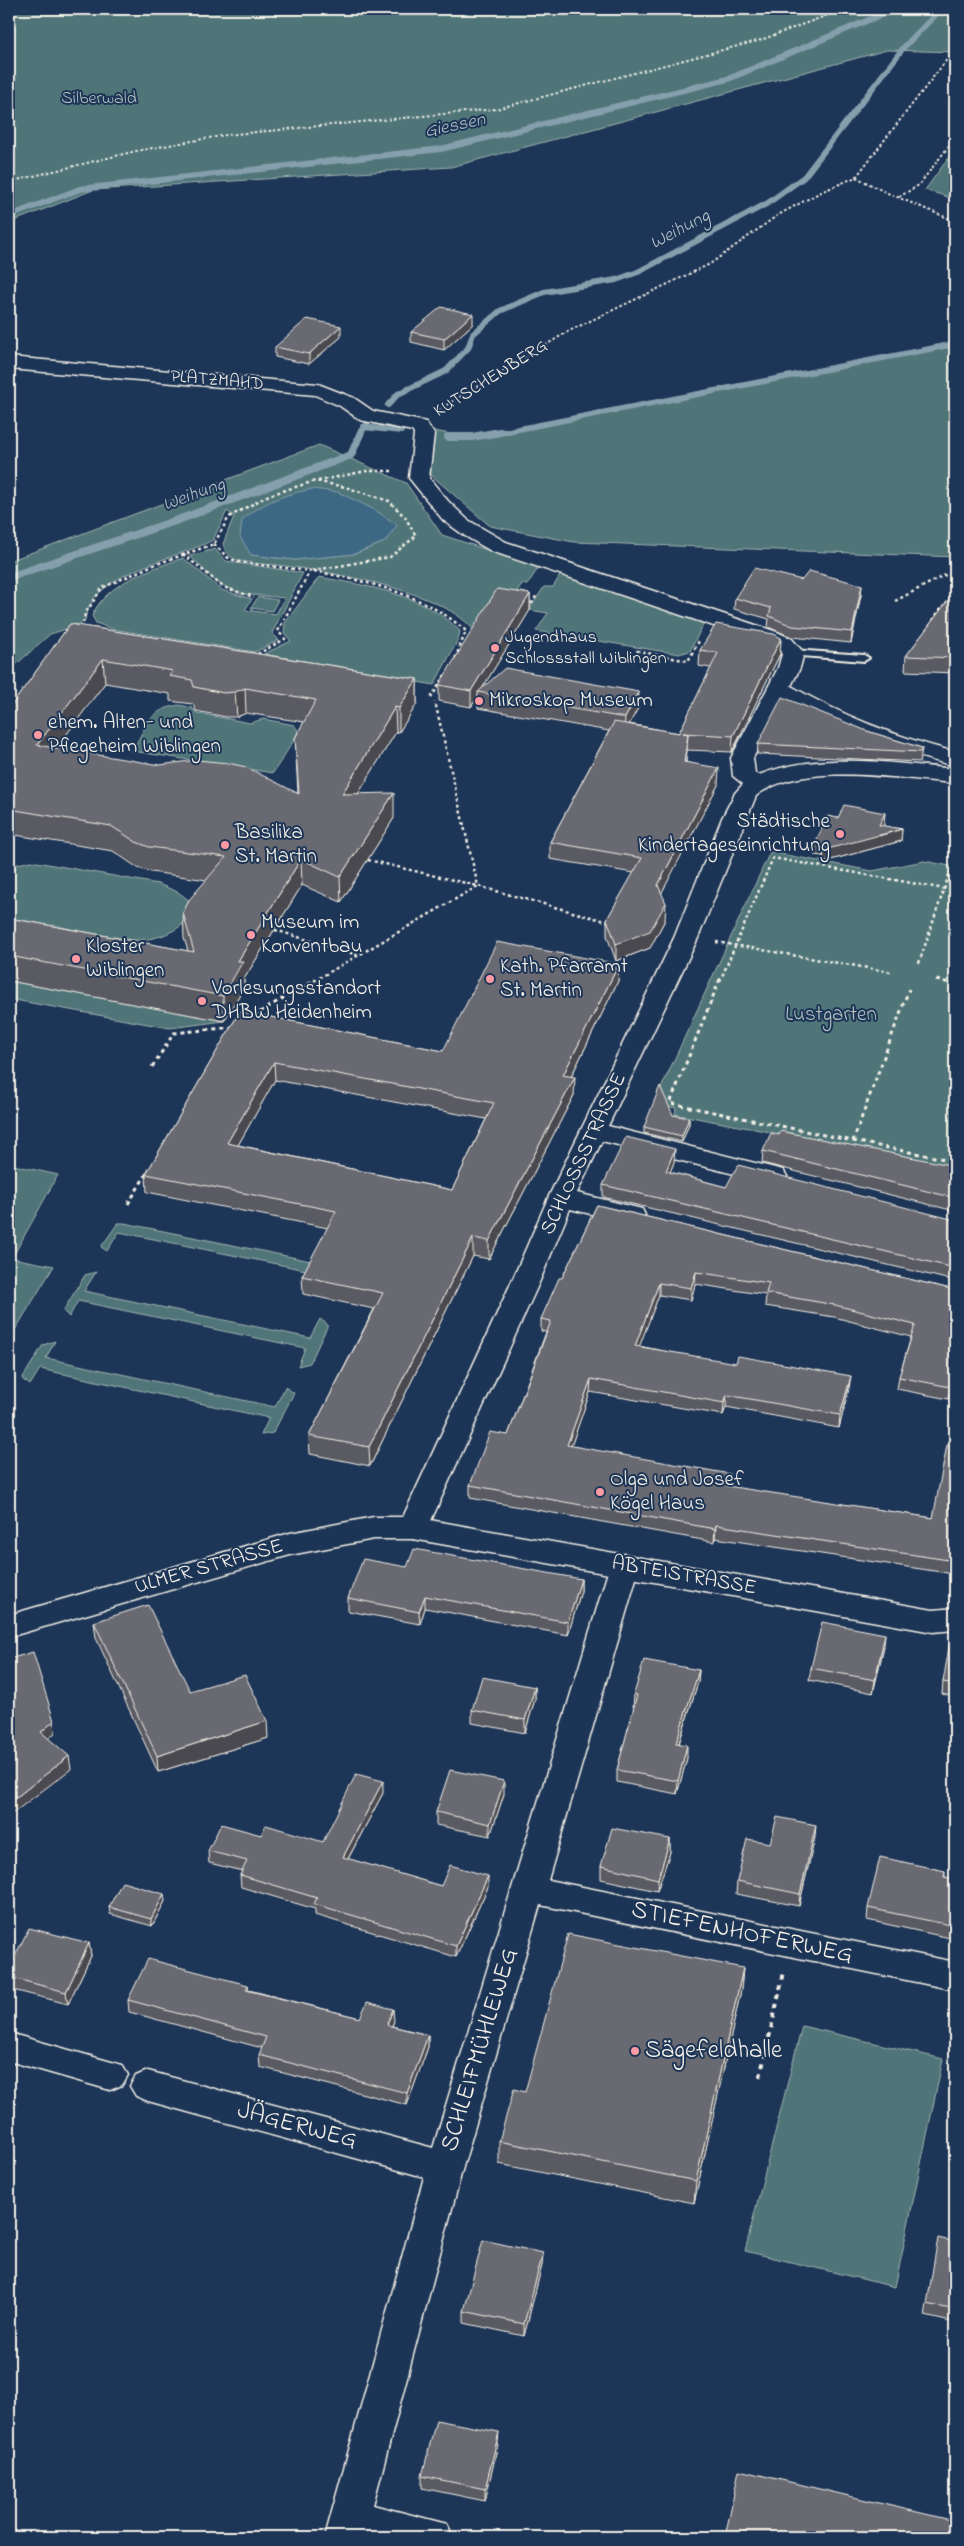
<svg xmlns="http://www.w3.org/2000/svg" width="964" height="2546" font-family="'Indie Flower',sans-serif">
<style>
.green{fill:#4f7579;stroke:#a2b3b0;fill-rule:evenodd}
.water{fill:#3d6884;stroke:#869fac}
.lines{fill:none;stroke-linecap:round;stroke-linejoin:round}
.stream-far1{stroke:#869fac;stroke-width:6}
.stream{stroke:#869fac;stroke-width:8}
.service-casing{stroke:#f4f1e8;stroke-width:4}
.minor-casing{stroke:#f4f1e8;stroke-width:3}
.secondary-casing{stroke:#f4f1e8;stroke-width:3}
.path-far3{stroke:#f4f1e8;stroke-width:2;stroke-dasharray:2.5 2.5;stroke-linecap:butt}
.path-far2{stroke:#f4f1e8;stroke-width:2.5;stroke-dasharray:3 3;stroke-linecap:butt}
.path-far1{stroke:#f4f1e8;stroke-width:3;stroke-dasharray:4 4;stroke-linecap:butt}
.path{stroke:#f4f1e8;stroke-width:4;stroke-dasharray:5 5;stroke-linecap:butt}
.service{fill:#1d3557;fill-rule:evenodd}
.minor{fill:#1d3557;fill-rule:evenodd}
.secondary{fill:#1d3557;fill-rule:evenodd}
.wall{fill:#5a5a62;stroke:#f4f1e8;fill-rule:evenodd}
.shaded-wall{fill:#4a4a50;stroke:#f4f1e8}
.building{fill:#696972;stroke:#f4f1e8;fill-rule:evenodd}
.poi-dot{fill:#ff9aa2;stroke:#1d3557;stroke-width:2}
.labels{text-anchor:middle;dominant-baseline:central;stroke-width:4;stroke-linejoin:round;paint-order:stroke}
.far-park-label{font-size:18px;fill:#b2bfbc;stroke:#1d3557}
.far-street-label{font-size:18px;fill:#f4f1e8;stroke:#1d3557}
.far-poi-label{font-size:18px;fill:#f4f1e8;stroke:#1d3557;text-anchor:start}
.far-water-label{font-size:19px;font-style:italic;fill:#b4c1c5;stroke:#1d3557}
.poi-label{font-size:21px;fill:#f4f1e8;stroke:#1d3557;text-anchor:start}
.park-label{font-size:21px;fill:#b2bfbc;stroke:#1d3557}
.street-label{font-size:21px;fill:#f4f1e8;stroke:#1d3557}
.near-street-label{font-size:25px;fill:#f4f1e8;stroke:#1d3557}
.near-poi-label{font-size:25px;fill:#f4f1e8;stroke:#1d3557;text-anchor:start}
</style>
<rect width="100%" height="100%" fill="#1d3557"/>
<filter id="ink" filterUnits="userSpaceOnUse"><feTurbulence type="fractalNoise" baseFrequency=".02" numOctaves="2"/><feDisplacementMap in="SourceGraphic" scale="10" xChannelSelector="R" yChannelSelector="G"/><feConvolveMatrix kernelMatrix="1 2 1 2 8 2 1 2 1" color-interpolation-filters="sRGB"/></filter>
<g filter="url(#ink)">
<path class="green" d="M 9,9 L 955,9 L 955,52 L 887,50 L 451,167 L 93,190 L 9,223 Z
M 955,149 L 955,199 L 925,190 Z
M 955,344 L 955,557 L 574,542 L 490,526 L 431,475 L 427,430 L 469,437 L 544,425 Z
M 319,445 L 406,483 L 442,535 L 539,567 L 527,585 L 522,584 L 517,591 L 526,593 L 518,608 L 478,637 C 455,592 334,573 286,566 C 271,564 252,565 237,560 C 229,557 225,551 223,544 L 234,516 L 227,511 L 213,540 C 177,559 89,573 85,621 L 76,626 L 50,634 L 9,671 L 9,561 ZM 396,525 L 385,542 L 354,554 L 295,560 L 251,555 Z
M 215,549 L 226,561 L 303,573 L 272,633 L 279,640 L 255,652 L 112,629 L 96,623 L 92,616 C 106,582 152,569 183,558 L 222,590 L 252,599 L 245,610 L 276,614 L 285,598 L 241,594 L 216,582 L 190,556 Z
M 561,574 L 705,621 L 690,651 L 679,654 L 536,631 L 548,613 L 529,610 L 544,587 L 553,587 Z
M 319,577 C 369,586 423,594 460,631 L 458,640 L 434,685 L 264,654 L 291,641 L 284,633 L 285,623 Z
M 258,597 L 278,600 L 272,611 L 251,608 Z
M 179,705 L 192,708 L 197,713 L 250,723 L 263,719 L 294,725 L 298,730 L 296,737 L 273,773 L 132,751 C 147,726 148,710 179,705 Z
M 770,852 L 872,871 L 924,861 L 955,867 L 955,1167 L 675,1114 L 676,1108 L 665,1106 L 657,1097 Z
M 31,861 L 158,884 L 178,892 L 190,901 L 189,919 C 150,956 99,935 53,925 L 42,938 L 9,931 L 9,866 Z
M 9,981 L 224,1021 L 170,1028 L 9,999 Z
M 9,1164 L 58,1175 L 12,1258 L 54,1266 L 9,1340 Z
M 118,1223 L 124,1223 L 355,1270 L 350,1279 L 119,1232 L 107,1251 L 101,1247 Z
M 96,1272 L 84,1291 L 310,1338 L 320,1319 L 328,1325 L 310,1363 L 298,1366 L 305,1348 L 78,1301 L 69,1317 L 63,1311 L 85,1275 Z
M 55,1341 L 46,1358 L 275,1407 L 285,1387 L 294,1393 L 273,1433 L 261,1435 L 269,1418 L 40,1369 L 30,1385 L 22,1379 L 43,1345 Z
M 802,2026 L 943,2059 L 895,2287 L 745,2251 Z"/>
<path class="water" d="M 312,489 L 338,492 L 375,510 L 397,525 L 385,542 L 354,554 L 295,560 L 251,555 L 240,537 L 242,520 C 265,501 283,495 312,489 Z"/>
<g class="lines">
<path class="stream-far1" d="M 9,216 L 80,189 L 441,149 L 728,79 L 895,9
M 388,405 L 398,394 L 446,371 L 468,348 L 473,334 L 500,311 L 544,292 L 616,280 L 638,272 L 768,203 L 804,177 L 904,47 L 941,9
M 363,427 L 401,431
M 360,434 L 370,420
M 493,434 L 955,344"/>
<path class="stream" d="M 448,437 L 472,437 L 500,432
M 9,577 L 178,520 L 351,455 L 361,432"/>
<g class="service-casing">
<path id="service" d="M 793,650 L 864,655 L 869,658 L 864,661 L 789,655 L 788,653 Z"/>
</g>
<g class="minor-casing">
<path id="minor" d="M 9,357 L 318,384 L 354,398 L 373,411 L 426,422 L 434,434 L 429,478 L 448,501 L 468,520 L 506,542 L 777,632 L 792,639 L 804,653 L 800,668 L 791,686 C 842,716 897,737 955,752 L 955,766 C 896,751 836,732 783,700 L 753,758 L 755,773 L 759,775 C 817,751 894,763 955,769 L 955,783 C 901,779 800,760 756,796 L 698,938 L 608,1126 L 783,1170 L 787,1176 L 783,1182 L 774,1184 L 602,1141 L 577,1193 L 642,1209 L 645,1215 L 642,1221 L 632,1224 L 570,1209 L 539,1283 L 424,1536 L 413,1539 L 402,1536 L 398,1528 L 511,1283 L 548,1198 L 674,938 L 722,818 L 735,793 L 743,784 L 733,776 L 731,758 L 778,668 L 782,654 L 776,649 L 761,642 L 491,551 L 465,536 L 443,520 L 409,478 L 414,434 L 412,431 L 360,420 L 340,406 L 315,395 L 9,369 Z
M 625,1554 L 636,1557 L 640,1565 L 548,1880 L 955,1962 L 955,1990 L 540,1905 L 463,2167 L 373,2505 L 447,2524 L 453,2537 L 325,2537 L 424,2177 L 148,2101 L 136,2096 L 130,2086 L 136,2076 L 148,2071 L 433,2148 L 610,1565 L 614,1557 Z
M 9,2033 L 122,2065 L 128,2075 L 122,2085 L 110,2090 L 9,2061 Z"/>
</g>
<g class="secondary-casing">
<path id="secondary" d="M 374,1517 L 413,1517 L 933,1610 L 955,1608 L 955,1630 L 933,1632 L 413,1539 L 374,1539 L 290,1555 L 9,1637 L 9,1615 L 290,1533 Z"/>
</g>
<path class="path-far3" d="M 856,177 L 885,192 L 955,221
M 9,182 L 136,151 L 226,135 L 496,109 L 761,40 L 844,9
M 899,197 L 919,185 L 955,138
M 438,410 L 569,331 L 710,264 L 778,215 L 821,192 L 856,177 L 955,49"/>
<path class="path-far2" d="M 318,481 L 366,471 L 392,471
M 214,544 L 227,557 L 238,562 L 310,571 L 278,631 L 285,639 L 254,656
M 183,554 L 223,587 L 254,597
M 314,571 C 368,582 423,593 466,631 L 455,659
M 895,601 L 955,570
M 528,609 L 537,595
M 930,626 L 937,613 L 945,605
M 82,629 L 85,614 L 102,588 L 151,566 L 214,544 L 229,517 L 269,495 L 315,481 L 345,487 L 389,501 L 405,517 L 416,536 L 390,557 L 310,571
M 631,662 L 637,651 L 688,661 L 699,641
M 431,698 L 445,675
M 368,860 L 478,886 L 609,922
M 275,930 L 357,955
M 716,942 L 891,972
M 919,963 L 950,872
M 936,980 L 939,981
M 314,981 L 478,886 L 435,702
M 720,981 L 773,858 L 945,889"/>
<path class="path-far1" d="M 720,979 L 670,1103 L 853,1141 L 909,989
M 936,980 L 955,984
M 253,1016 L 316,979
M 152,1067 L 174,1033 L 234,1027
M 853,1141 L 955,1161
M 128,1204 L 147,1173"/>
<path class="path" d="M 760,2077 L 784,1972"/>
<use href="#service" class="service"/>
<use href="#minor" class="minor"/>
<use href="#secondary" class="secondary"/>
</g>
<path class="wall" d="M 473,324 L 444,350 L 411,342 L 411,332 Z
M 341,337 L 309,364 L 275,357 L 275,347 Z
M 802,580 L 862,585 L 861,595 L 851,643 L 792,637 L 768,627 L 769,619 L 734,609 L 735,598 Z
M 955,591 L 955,673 L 905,671 L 906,656 Z
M 530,594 L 530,610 L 483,687 L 638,708 L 629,724 L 679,733 L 711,668 L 699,666 L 700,650 L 781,638 L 780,654 L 732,752 L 687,750 L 686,762 L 718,785 L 661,893 L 665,920 L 650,948 L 616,961 L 607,936 L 607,919 L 634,873 L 550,859 L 550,842 L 609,731 L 478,708 L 478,696 L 471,707 L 439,701 L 439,685 Z
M 70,624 L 417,679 L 417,704 L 399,732 L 396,732 L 358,794 L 394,818 L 341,902 L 302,885 L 244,979 L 244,987 L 224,1021 L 9,981 L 9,918 L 188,951 L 184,938 L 183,913 L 207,880 L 151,872 L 138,868 L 113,851 L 9,834 L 9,709 ZM 105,683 L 170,694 L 170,701 L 193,704 L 196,711 L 226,717 L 237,717 L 246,713 L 304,722 L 295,738 L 298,793 L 56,748 Z
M 867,731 L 922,748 L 920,762 L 757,754 L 758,744 Z
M 884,824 L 883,826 L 902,829 L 901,841 L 823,862 L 823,856 L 814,855 L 815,843 Z
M 619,964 L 618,981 L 571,1077 L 574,1095 L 489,1259 L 473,1256 L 370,1466 L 310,1454 L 309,1436 L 374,1309 L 303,1294 L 302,1276 L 328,1228 L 147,1192 L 146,1174 L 240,1011 L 443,1051 ZM 275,1080 L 486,1119 L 452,1190 L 238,1145 Z
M 673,1115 L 689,1118 L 689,1124 L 682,1142 L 644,1133 L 644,1127 Z
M 763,1151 L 955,1166 L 955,1211 L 762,1163 Z
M 674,1162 L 670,1172 L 726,1187 L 955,1220 L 955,1281 L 603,1197 L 603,1185 Z
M 597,1205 L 955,1290 L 955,1375 L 948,1399 L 897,1389 L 899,1377 L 911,1337 L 834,1317 L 765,1306 L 766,1295 L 695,1284 L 691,1300 L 659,1295 L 639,1346 L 849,1388 L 839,1428 L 726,1407 L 723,1415 L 590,1392 L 571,1446 L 729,1487 L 933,1518 L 955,1446 L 955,1568 L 954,1574 L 715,1538 L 714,1542 L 470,1498 L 470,1485 L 508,1435 L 546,1332 L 541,1331 L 541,1319 L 562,1278 Z
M 407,1567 L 581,1579 L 581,1591 L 568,1635 L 425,1608 L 420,1624 L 348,1611 L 348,1598 Z
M 94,1622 L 190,1691 L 268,1738 L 158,1772 L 96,1638 Z
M 955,1643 L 955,1697 L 942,1694 L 943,1682 Z
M 884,1646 L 873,1693 L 809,1680 L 811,1668 Z
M 699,1670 L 698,1682 L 679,1744 L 687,1758 L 677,1794 L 617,1782 L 617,1770 L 634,1707 L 633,1707 L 634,1694 Z
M 535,1687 L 535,1699 L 525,1733 L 472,1723 L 472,1710 Z
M 383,1793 L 348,1859 L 441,1886 L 488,1887 L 456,1957 L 315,1915 L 315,1909 L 241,1887 L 240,1875 L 242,1871 L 209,1863 L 208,1851 L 261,1835 L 323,1842 Z
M 504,1794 L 490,1836 L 436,1825 L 436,1812 Z
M 815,1837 L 799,1906 L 736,1894 L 737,1881 Z
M 670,1839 L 670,1852 L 657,1891 L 601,1879 L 601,1866 Z
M 945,1871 L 945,1877 L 955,1879 L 955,1939 L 867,1920 L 868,1908 Z
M 165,1901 L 152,1926 L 110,1914 L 109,1907 Z
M 89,1943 L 91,1956 L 68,2004 L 9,1989 L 9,1968 Z
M 743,1968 L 741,1990 L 694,2203 L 499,2164 L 499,2141 L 525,2092 Z
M 248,1985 L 249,1990 L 360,2018 L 394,2021 L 392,2026 L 428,2035 L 428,2047 L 407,2105 L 260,2067 L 259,2055 L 262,2048 L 129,2012 L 128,2000 Z
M 955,2242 L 955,2323 L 925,2316 L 927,2304 Z
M 543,2253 L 542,2265 L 524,2336 L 464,2323 L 464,2311 Z
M 498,2444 L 485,2501 L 422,2488 L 422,2476 Z"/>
<path class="shaded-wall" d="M 473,314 L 473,324 L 444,350 L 444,339 Z
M 341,326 L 341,337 L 309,364 L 309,354 Z
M 862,585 L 861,595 L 851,643 L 852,632 Z
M 530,594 L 530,610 L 480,692 L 478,692 L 478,696 L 471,707 L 471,691 Z
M 781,638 L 780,654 L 732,752 L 733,736 Z
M 103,659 L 105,683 L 40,770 L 37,745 Z
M 417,679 L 417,704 L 399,732 L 399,708 Z
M 245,688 L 246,713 L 237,717 L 235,692 Z
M 639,692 L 638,708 L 624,734 L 625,718 Z
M 395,707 L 396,732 L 343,819 L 342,794 Z
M 688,734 L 687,750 L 684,779 L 684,762 Z
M 719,768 L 718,785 L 657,902 L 658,885 Z
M 394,793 L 394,818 L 341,902 L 340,877 Z
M 885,813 L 884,824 L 879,836 L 902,829 L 901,841 L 823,862 L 824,850 L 879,825 Z
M 301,859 L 302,885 L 244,979 L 244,987 L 224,1021 L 223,996 L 238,961 Z
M 666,903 L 665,920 L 650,948 L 616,961 L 616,944 Z
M 619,964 L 618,981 L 563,1093 L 563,1075 Z
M 274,1062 L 275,1080 L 229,1161 L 227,1143 Z
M 575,1077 L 574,1095 L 489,1259 L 489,1241 Z
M 689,1118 L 689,1124 L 682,1142 L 682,1136 Z
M 675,1149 L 674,1162 L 666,1183 L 666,1171 Z
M 473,1238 L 473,1256 L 370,1466 L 369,1447 Z
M 696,1272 L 695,1284 L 691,1300 L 691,1288 Z
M 659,1283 L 659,1295 L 635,1358 L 635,1346 Z
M 955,1368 L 955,1375 L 948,1399 L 950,1387 Z
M 851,1376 L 849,1388 L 839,1428 L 840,1415 Z
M 591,1379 L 590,1392 L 567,1458 L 567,1445 Z
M 727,1395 L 726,1407 L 723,1415 L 724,1403 Z
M 730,1474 L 729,1487 L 727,1486 Z
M 716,1525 L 715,1538 L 714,1542 L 715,1529 Z
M 581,1579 L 581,1591 L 568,1635 L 568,1622 Z
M 425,1596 L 425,1608 L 420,1624 L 419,1612 Z
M 885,1634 L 884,1646 L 873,1693 L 875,1680 Z
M 699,1670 L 698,1682 L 675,1755 L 676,1743 Z
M 535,1687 L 535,1699 L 525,1733 L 525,1720 Z
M 54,1721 L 55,1733 L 42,1744 L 41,1732 Z
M 267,1721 L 268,1738 L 158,1772 L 157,1756 Z
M 687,1745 L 687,1758 L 677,1794 L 678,1781 Z
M 69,1756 L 71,1769 L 9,1816 L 9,1803 Z
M 383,1781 L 383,1793 L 343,1868 L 343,1857 Z
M 504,1781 L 504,1794 L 490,1836 L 490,1824 Z
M 816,1825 L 815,1837 L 799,1906 L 800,1894 Z
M 670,1839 L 670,1852 L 657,1891 L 658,1879 Z
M 488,1876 L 488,1887 L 456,1957 L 456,1946 Z
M 164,1894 L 165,1901 L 152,1926 L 151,1919 Z
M 89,1943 L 91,1956 L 68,2004 L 66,1992 Z
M 743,1968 L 741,1990 L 694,2203 L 696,2181 Z
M 393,2009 L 394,2021 L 387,2037 L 387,2025 Z
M 428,2035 L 428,2047 L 407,2105 L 407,2093 Z
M 543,2253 L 542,2265 L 524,2336 L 524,2324 Z
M 499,2432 L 498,2444 L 485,2501 L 485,2489 Z"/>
<path class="building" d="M 441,307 L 473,314 L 444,339 L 411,332 Z
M 307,319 L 341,326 L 309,354 L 275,347 Z
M 754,568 L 802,580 L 809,571 L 862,585 L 852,632 L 792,626 L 769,616 L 771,608 L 735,598 Z
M 497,589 L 530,594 L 471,691 L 439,685 Z
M 955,591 L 955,658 L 906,656 Z
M 70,624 L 417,679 L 399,708 L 395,707 L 342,794 L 394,793 L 340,877 L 301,859 L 238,961 L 243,961 L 223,996 L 9,956 L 9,918 L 194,952 L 183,913 L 189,900 L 226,857 L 149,847 L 136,842 L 111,826 L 9,809 L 9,709 ZM 103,659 L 173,671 L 169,676 L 192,680 L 194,687 L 224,693 L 235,692 L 245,688 L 316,700 L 295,738 L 299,794 L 246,767 L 228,763 L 197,760 L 160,765 L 37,745 Z
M 716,624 L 774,634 L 781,638 L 733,736 L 683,733 L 688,734 L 684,762 L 719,768 L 658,885 L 666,903 L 650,931 L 616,944 L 607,919 L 642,858 L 550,842 L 614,722 L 679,733 L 718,653 L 700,650 Z
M 505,668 L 639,692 L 625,718 L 478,692 Z
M 782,697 L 867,731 L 922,748 L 921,752 L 758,744 Z
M 844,805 L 885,813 L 879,825 L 902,829 L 824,850 L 826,845 L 815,843 L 828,816 L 838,818 Z
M 497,942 L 619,964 L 563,1075 L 575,1077 L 489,1241 L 473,1238 L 369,1447 L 309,1436 L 383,1293 L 302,1276 L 336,1211 L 146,1174 L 240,1011 L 443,1051 ZM 274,1062 L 494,1103 L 452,1190 L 227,1143 Z
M 660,1086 L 673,1115 L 689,1118 L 682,1136 L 644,1127 Z
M 780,1131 L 955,1166 L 955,1198 L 763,1151 L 771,1133 L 779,1135 Z
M 626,1137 L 675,1149 L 666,1171 L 726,1187 L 738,1165 L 955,1220 L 955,1268 L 603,1185 Z
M 597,1205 L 955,1290 L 955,1368 L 950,1387 L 899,1377 L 915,1325 L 835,1305 L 766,1293 L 769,1283 L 696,1272 L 691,1288 L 659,1283 L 635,1346 L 736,1363 L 738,1356 L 851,1376 L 840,1415 L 727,1395 L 724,1403 L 591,1379 L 567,1445 L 730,1474 L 727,1486 L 933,1518 L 947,1445 L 955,1446 L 955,1561 L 716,1525 L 715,1529 L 470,1485 L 490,1432 L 508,1435 L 551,1321 L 541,1319 L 559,1278 L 562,1278 Z
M 414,1549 L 581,1579 L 568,1622 L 425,1596 L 419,1612 L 348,1598 L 363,1559 L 407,1567 Z
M 148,1605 L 190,1691 L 245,1675 L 267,1721 L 157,1756 L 94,1622 Z
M 822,1622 L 885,1634 L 875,1680 L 811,1668 Z
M 950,1642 L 955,1643 L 955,1684 L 943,1682 Z
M 33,1652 L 54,1721 L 41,1732 L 69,1756 L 9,1803 L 9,1659 Z
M 644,1660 L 699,1670 L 676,1743 L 687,1745 L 678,1781 L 617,1770 L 637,1695 L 634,1694 Z
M 482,1677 L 535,1687 L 525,1720 L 472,1710 Z
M 450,1770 L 504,1781 L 490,1824 L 436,1812 Z
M 356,1774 L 383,1781 L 343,1857 L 441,1886 L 450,1865 L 488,1876 L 456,1946 L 314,1904 L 317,1898 L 240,1875 L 247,1861 L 208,1851 L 221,1824 L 261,1835 L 266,1825 L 323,1842 Z
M 777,1817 L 816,1825 L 800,1894 L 737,1881 L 747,1839 L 770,1843 Z
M 612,1828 L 670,1839 L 658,1879 L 601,1866 Z
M 880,1857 L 945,1871 L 944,1877 L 955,1879 L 955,1926 L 868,1908 Z
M 122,1882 L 164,1894 L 151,1919 L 109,1907 Z
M 29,1928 L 89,1943 L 66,1992 L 9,1977 L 9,1968 Z
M 568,1934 L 743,1968 L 696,2181 L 499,2141 L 514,2089 L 525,2092 Z
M 148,1959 L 248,1985 L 246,1990 L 360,2018 L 367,2002 L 393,2009 L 387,2025 L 428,2035 L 407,2093 L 259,2055 L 266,2037 L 128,2000 Z
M 938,2238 L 955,2242 L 955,2310 L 927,2304 Z
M 483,2240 L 543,2253 L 524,2324 L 464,2311 Z
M 436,2420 L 499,2432 L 485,2489 L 422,2476 Z
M 739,2470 L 955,2521 L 955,2537 L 725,2537 Z"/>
</g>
<g class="poi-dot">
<circle cx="495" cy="648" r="5"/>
<circle cx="479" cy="701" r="5"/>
<circle cx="38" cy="735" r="5"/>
<circle cx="840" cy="834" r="5"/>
<circle cx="225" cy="845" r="5"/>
<circle cx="251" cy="935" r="5"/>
<circle cx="76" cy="959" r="5"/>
<circle cx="490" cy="979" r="5"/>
<circle cx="202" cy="1001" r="5"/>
<circle cx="600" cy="1492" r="5"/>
<circle cx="635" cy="2051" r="5"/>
</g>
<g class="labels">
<g class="far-park-label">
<text x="99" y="99">Silberwald</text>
</g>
<g class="far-street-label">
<text transform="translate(491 379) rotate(-32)">KUTSCHENBERG</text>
<text transform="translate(217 381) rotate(5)">PLATZMAHD</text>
</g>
<g class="far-poi-label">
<text x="505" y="638">Jugendhaus<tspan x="505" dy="21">Schlossstall Wiblingen</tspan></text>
</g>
<g class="far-water-label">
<text transform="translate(455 126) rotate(-12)">Giessen</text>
<text transform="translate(680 230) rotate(-28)">Weihung</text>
<text transform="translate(194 495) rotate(-20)">Weihung</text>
</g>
<g class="poi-label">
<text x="489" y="701">Mikroskop Museum</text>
<text x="48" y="723">ehem. Alten- und<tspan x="48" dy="24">Pflegeheim Wiblingen</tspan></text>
<text x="830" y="822" text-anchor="end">Städtische<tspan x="830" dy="24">Kindertageseinrichtung</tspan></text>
<text x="235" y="833">Basilika<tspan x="235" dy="24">St. Martin</tspan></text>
<text x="261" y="923">Museum im<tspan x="261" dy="24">Konventbau</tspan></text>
<text x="86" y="947">Kloster<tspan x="86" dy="24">Wiblingen</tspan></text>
<text x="500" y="967">Kath. Pfarramt<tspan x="500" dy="24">St. Martin</tspan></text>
<text x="212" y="989">Vorlesungsstandort<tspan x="212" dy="24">DHBW Heidenheim</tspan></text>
<text x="610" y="1480">Olga und Josef<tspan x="610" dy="24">Kögel Haus</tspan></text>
</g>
<g class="park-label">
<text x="831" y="1015">Lustgarten</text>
</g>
<g class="street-label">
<text transform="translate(584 1154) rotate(-65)">SCHLOSSSTRASSE</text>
<text transform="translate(209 1567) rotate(-16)">ULMER STRASSE</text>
<text transform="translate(684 1576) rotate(10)">ABTEISTRASSE</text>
</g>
<g class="near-street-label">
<text transform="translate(742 1933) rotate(12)">STIEFENHOFERWEG</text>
<text transform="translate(480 2050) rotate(-73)">SCHLEIFMÜHLEWEG</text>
<text transform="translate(297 2126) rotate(15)">JÄGERWEG</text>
</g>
<g class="near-poi-label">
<text x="645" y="2051">Sägefeldhalle</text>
</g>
</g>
<rect width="964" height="2546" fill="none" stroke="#1d3557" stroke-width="30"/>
<rect x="15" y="15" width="934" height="2516" fill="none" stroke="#f4f1e8" stroke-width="2" filter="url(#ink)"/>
</svg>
